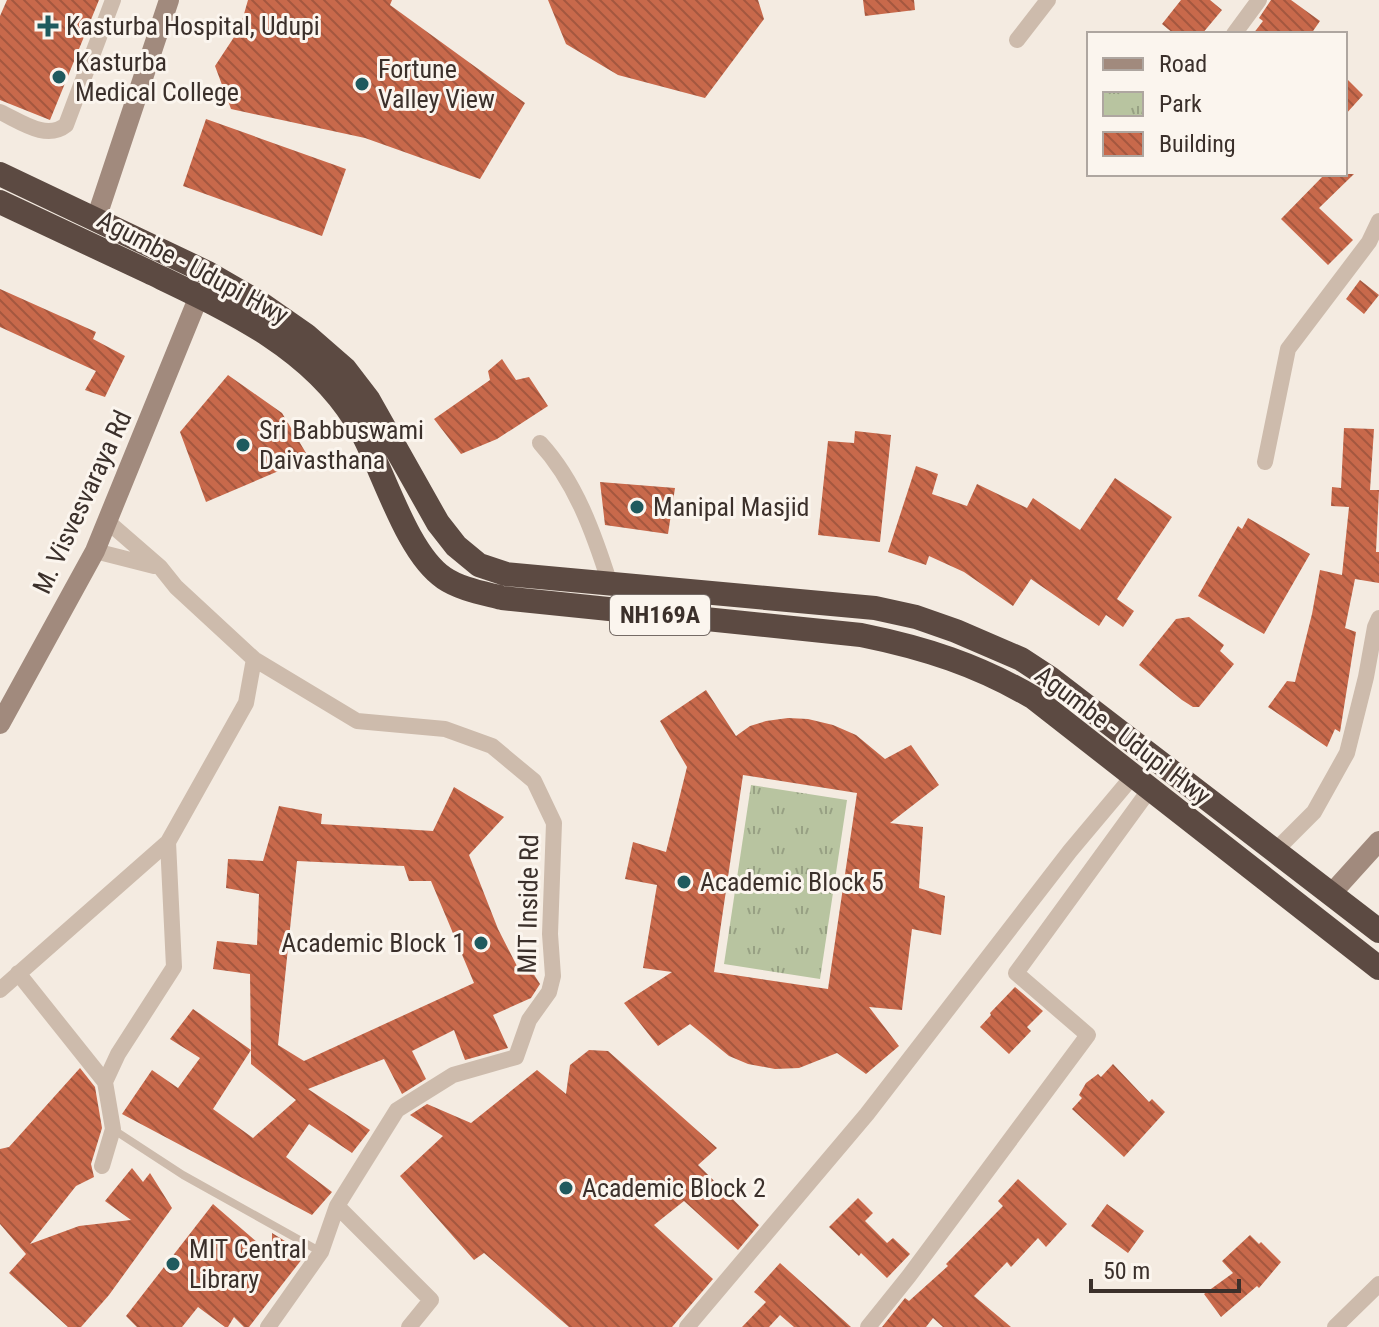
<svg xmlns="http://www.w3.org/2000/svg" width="1379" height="1327" font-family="'Roboto Condensed',sans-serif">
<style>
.park{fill:url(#park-tufts)}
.building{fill:url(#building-back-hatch);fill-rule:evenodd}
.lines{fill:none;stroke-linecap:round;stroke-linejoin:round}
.lane{stroke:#cdbbac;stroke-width:8}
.street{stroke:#cdbbac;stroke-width:16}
.secondary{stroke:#a18a7d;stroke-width:20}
.highway{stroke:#5c4a42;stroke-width:24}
.poi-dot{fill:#1f5a5e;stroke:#fbf5ee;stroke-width:3}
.labels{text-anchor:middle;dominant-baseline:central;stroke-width:6;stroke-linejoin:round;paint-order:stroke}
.shield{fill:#fbf5ee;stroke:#756b66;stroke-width:2}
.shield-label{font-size:24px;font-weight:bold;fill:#3b302b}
.poi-label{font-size:26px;fill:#3b302b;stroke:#fbf5ee;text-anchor:start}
.street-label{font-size:26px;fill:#3b302b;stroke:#fbf5ee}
</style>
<defs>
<pattern id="park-tufts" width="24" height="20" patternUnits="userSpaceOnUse" patternTransform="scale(2)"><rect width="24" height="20" fill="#b8c4a0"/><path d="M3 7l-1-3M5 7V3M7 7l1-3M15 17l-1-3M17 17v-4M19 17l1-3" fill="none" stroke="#97a083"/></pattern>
<pattern id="building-back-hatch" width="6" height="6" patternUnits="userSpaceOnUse" patternTransform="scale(2)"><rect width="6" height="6" fill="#c8694b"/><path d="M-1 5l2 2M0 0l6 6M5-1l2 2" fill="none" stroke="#a4573f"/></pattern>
</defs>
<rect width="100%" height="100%" fill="#f4ebe1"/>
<path class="park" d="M 751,785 L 847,800 L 820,979 L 724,964 Z"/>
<path class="building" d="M 7,0 L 99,0 L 50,120 L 0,100 L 0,16 Z
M 248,0 L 392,0 L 390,5 L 525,103 L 480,179 L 365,138 L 231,109 L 215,66 L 240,28 Z
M 548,0 L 758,0 L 764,19 L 705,98 L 618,75 L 566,44 Z
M 863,0 L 914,0 L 915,10 L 865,16 Z
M 1181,0 L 1210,0 L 1222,10 L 1202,34 L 1174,34 L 1162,24 Z
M 1271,0 L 1291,0 L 1320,21 L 1311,34 L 1253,34 L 1263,21 L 1259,18 Z
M 1345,77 L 1363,95 L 1345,115 Z
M 206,119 L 346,169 L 322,236 L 183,186 Z
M 1325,174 L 1354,174 L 1319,208 L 1353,240 L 1328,265 L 1281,219 Z
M 1360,280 L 1379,295 L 1364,314 L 1346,299 Z
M 0,289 L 96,332 L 93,339 L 125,356 L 105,397 L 85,390 L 96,371 L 0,327 Z
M 502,359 L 516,380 L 529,377 L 548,406 L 497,439 L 461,454 L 434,419 L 490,380 L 488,371 Z
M 228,375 L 282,413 L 309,458 L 206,502 L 180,432 Z
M 1344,428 L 1374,429 L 1370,490 L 1379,490 L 1376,552 L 1379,552 L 1379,583 L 1355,579 L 1345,628 L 1356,632 L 1340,732 L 1335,729 L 1327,747 L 1268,707 L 1287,681 L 1295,682 L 1312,614 L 1320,570 L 1342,575 L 1349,507 L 1331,506 L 1332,487 L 1341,488 Z
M 855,431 L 891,435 L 880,542 L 818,535 L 828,441 L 854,443 Z
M 916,466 L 938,474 L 932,494 L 967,506 L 977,484 L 1027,508 L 1033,498 L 1080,530 L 1115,478 L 1172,517 L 1117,599 L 1134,611 L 1123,627 L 1106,615 L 1099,626 L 1031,579 L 1013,606 L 964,572 L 929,556 L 926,565 L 888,552 Z
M 600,482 L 675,488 L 668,534 L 605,525 Z
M 1248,518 L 1310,554 L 1264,634 L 1198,596 L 1238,526 L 1242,529 Z
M 1189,617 L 1224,645 L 1220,651 L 1234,664 L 1199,707 L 1193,707 L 1182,700 L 1139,665 L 1176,619 Z
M 706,690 L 736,736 L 750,726 L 766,721 L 788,718 L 808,719 L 833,725 L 856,735 L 885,759 L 911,745 L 939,785 L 890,823 L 923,827 L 919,888 L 945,896 L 941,935 L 912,929 L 902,1010 L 869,1007 L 899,1046 L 866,1074 L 837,1053 L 799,1068 L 775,1069 L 748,1064 L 729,1056 L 690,1024 L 658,1046 L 624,1003 L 672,972 L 643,968 L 657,885 L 625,879 L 633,842 L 666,852 L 687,767 L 660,721 ZM 743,775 L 857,793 L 828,989 L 714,972 Z
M 454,787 L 504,817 L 469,855 L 498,929 L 518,968 L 531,970 L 540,984 L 531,998 L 493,1015 L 508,1048 L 465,1060 L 454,1030 L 412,1051 L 426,1079 L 402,1094 L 384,1059 L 308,1089 L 370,1130 L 352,1153 L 309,1124 L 286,1157 L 332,1192 L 312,1215 L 122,1114 L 152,1070 L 178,1088 L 200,1058 L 170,1039 L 193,1009 L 251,1050 L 250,974 L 213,969 L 217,941 L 257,945 L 259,894 L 226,888 L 228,859 L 263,861 L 279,806 L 322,814 L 321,824 L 433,831 ZM 297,861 L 404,866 L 409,881 L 431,881 L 474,983 L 304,1061 L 278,1045 ZM 251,1050 L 251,1064 L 296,1100 L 253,1138 L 213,1109 Z
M 1015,987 L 1043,1011 L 1027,1027 L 1031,1031 L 1009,1054 L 980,1027 L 991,1015 L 990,1013 Z
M 589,1050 L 608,1051 L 717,1148 L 698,1165 L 759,1225 L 738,1250 L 684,1201 L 654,1225 L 713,1279 L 672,1327 L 569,1327 L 484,1253 L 474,1260 L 400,1176 L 443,1136 L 410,1115 L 427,1104 L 471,1123 L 537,1070 L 566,1094 L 570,1065 Z
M 1113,1064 L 1149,1102 L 1152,1099 L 1165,1112 L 1124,1157 L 1072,1109 L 1082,1098 L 1079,1095 L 1086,1083 L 1098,1074 L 1101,1077 Z
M 80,1068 L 95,1087 L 102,1128 L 91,1164 L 94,1177 L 76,1186 L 30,1244 L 79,1226 L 131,1220 L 105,1201 L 132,1168 L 143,1182 L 150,1173 L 172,1208 L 109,1295 L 81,1327 L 68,1327 L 9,1273 L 26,1254 L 0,1224 L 0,1149 L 9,1147 Z
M 1018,1179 L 1067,1224 L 1046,1247 L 1038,1238 L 1011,1267 L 1007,1262 L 974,1296 L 1011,1327 L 943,1327 L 933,1318 L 926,1327 L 882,1327 L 905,1298 L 909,1301 L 948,1266 L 946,1264 L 1003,1206 L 998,1201 Z
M 858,1198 L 873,1213 L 865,1221 L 887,1243 L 893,1238 L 910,1254 L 887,1278 L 861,1253 L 859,1256 L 829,1227 Z
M 213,1204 L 272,1255 L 272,1233 L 306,1254 L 249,1327 L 244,1327 L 234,1317 L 228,1327 L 225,1327 L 198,1307 L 182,1327 L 137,1327 L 126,1316 Z
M 1107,1204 L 1144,1231 L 1128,1253 L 1091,1226 Z
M 1250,1235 L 1259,1244 L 1261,1242 L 1281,1262 L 1259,1288 L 1257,1286 L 1221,1317 L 1204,1294 L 1233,1273 L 1222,1261 Z
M 780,1263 L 851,1327 L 794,1327 L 780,1315 L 769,1327 L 742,1327 L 766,1302 L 754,1292 Z"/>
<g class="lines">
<path class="lane" d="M 114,1130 L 183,1175 L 321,1252"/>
<path class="street" d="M 1234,34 L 1259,0
M 1017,40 L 1048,0
M 0,112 C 20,121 46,141 66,125 L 113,0
M 540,443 C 576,482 594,534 610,584
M 1265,462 L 1288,349 L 1369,242 L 1379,221
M 107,521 L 160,567 L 176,587 L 254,659 L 357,721 L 445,729 L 492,746 L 534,781 L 554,823 L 550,934 L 553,976 L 549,992 L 529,1020 L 516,1057 L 453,1075 L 397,1110 L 337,1206 L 431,1300 L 409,1327
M 95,551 L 154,566
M 1276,850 L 1314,812 L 1347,753 L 1366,677 L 1375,627 L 1379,618
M 18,973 L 105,1082
M 0,990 L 168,842 L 246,703 L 254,659
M 102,1166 L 113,1129 L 105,1082 L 118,1054 L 174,967 L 168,842
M 268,1327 L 321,1252 L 337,1206
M 687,1327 L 867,1114 L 1070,851 L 1133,776
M 868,1327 L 909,1276 L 1088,1035 L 1016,973 L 1150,789
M 1335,1327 L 1379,1284"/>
<path class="secondary" d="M 96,219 L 169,0
M 0,724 L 95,551 L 199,296
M 1332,893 L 1379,841"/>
<path class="highway" d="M 0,174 L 208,273 L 263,305 L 306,335 L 345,369 L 368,399 L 438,523 L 456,546 L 479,565 L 506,574 L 875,608 L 916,617 L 956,631 L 1021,659 L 1050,678 L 1379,931
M 0,202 C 50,226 100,249 149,272 C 226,309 308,345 355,420 C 381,461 404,551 444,578 C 460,589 483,593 502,598 L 861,635 C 925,648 978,665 1034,698 L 1379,968"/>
</g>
<g class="poi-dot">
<path d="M44 14h8v8h8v8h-8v8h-8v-8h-8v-8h8z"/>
<circle cx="59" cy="77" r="8"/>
<circle cx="362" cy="84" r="8"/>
<circle cx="243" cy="445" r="8"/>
<circle cx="637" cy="507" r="8"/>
<circle cx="684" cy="882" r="8"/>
<circle cx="481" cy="943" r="8"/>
<circle cx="566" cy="1188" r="8"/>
<circle cx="173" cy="1264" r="8"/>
</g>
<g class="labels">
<rect class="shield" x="610" y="595" width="100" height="40" rx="6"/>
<g class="shield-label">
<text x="660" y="615">NH169A</text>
</g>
<g class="poi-label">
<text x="66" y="26">Kasturba Hospital, Udupi</text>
<text x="75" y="62">Kasturba<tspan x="75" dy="30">Medical College</tspan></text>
<text x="378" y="69">Fortune<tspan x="378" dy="30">Valley View</tspan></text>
<text x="259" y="430">Sri Babbuswami<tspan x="259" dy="30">Daivasthana</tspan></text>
<text x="653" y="507">Manipal Masjid</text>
<text x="700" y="882">Academic Block 5</text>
<text x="465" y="943" text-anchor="end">Academic Block 1</text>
<text x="582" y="1188">Academic Block 2</text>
<text x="189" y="1249">MIT Central<tspan x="189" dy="30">Library</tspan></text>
</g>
<g class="street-label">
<text transform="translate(193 267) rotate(28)">Agumbe - Udupi Hwy</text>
<text transform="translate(82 502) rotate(-65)">M. Visvesvaraya Rd</text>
<text transform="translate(1123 735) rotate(37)">Agumbe - Udupi Hwy</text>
<text transform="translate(528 904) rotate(-89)">MIT Inside Rd</text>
</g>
</g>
<rect x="1087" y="32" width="260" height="144" fill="#fbf5ee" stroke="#aea6a0" stroke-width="2"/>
<rect x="1103" y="58" width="40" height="12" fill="#a18a7d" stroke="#aea6a0" stroke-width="2"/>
<text x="1159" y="72" font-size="24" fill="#3b302b">Road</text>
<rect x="1103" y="92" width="40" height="24" fill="url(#park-tufts)" stroke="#aea6a0" stroke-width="2"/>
<text x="1159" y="112" font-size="24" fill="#3b302b">Park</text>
<rect x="1103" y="132" width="40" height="24" fill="url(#building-back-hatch)" stroke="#aea6a0" stroke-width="2"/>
<text x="1159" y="152" font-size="24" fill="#3b302b">Building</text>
<path d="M1091 1279v12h148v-12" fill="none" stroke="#3b302b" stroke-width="4"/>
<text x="1103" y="1279" font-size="24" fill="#3b302b" stroke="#fbf5ee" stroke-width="6" paint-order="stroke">50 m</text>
</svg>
